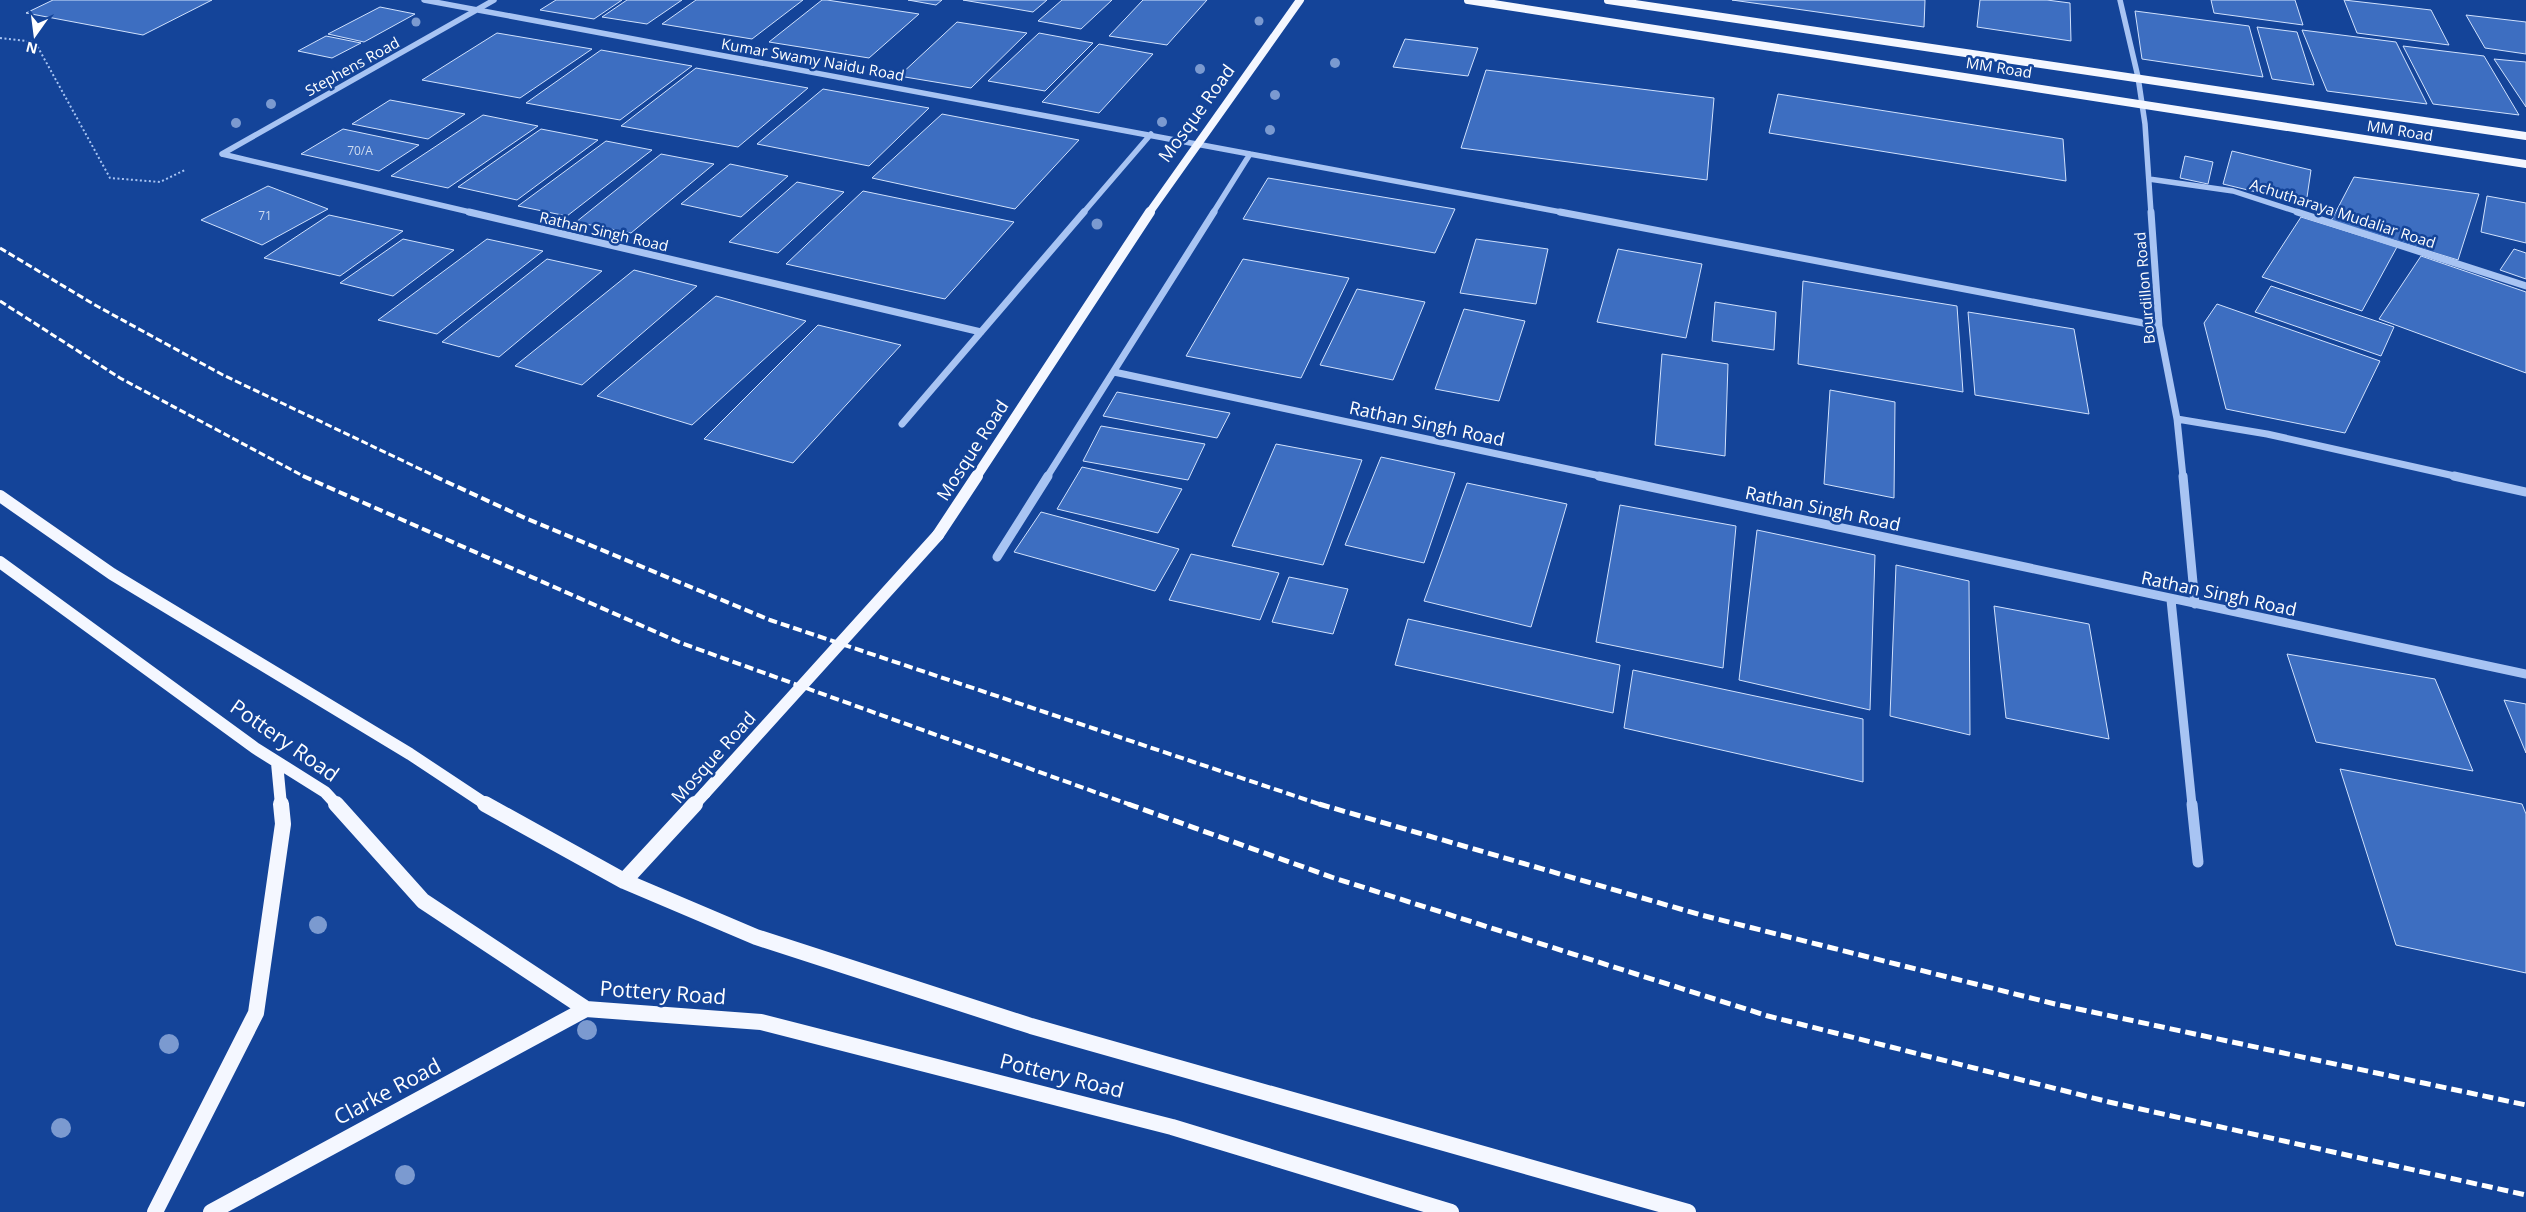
<svg xmlns="http://www.w3.org/2000/svg" width="2526" height="1212" font-family="'Open Sans',sans-serif">
<style>
.building{fill:#3d6ec1;stroke:#d0e1fd}
.lines{fill:none;stroke-linecap:round;stroke-linejoin:round}
.path{stroke:#a8c4f3;stroke-width:2;stroke-dasharray:2 2.5;stroke-linecap:butt}
.minor-far3{stroke:#a8c4f3;stroke-width:5.5}
.minor-far2{stroke:#a8c4f3;stroke-width:7}
.minor-far1{stroke:#a8c4f3;stroke-width:9}
.minor{stroke:#a8c4f3;stroke-width:11}
.major-far3{stroke:#f4f7ff;stroke-width:8}
.major-far2{stroke:#f4f7ff;stroke-width:10}
.major-far1{stroke:#f4f7ff;stroke-width:12}
.major{stroke:#f4f7ff;stroke-width:16}
.rail-far2{stroke:#fff;stroke-width:3;stroke-dasharray:7 3;stroke-linecap:butt}
.rail-far1{stroke:#fff;stroke-width:4;stroke-dasharray:9 4;stroke-linecap:butt}
.rail{stroke:#fff;stroke-width:5;stroke-dasharray:11 5;stroke-linecap:butt}
.major-bridge{stroke:#f4f7ff;stroke-width:12}
.tree{fill:#7b9ad0}
.labels{text-anchor:middle;dominant-baseline:central;stroke-width:5;stroke-linejoin:round;paint-order:stroke}
.far-number-label{font-size:12px;fill:#cedbf0}
.far-street-label{font-size:15px;fill:#fff;stroke:#144499}
.street-label{font-size:18px;fill:#fff;stroke:#144499}
.near-street-label{font-size:21px;fill:#fff;stroke:#144499}
</style>
<rect width="100%" height="100%" fill="#144499"/>
<path class="building" d="M 53,0 L 212,0 L 143,35 L 26,13 Z
M 556,0 L 622,0 L 594,19 L 540,10 Z
M 627,0 L 682,0 L 647,24 L 602,17 Z
M 696,0 L 803,0 L 752,39 L 662,24 Z
M 822,0 L 827,0 L 919,14 L 869,58 L 769,42 Z
M 908,0 L 942,0 L 936,5 Z
M 963,0 L 1047,0 L 1033,12 Z
M 1062,0 L 1112,0 L 1081,29 L 1038,21 Z
M 1143,0 L 1207,0 L 1167,45 L 1109,36 Z
M 1732,0 L 1925,0 L 1924,27 Z
M 1980,0 L 2047,0 L 2070,3 L 2071,41 L 1977,27 Z
M 2211,0 L 2295,0 L 2303,25 L 2214,13 Z
M 2344,0 L 2431,10 L 2449,45 L 2357,33 Z
M 380,7 L 415,14 L 364,42 L 328,34 Z
M 2135,11 L 2249,26 L 2263,77 L 2142,59 Z
M 2466,15 L 2526,22 L 2526,54 L 2485,48 Z
M 957,22 L 1027,33 L 971,88 L 899,76 Z
M 2257,27 L 2297,32 L 2314,85 L 2272,79 Z
M 2302,30 L 2396,42 L 2427,104 L 2327,91 Z
M 497,33 L 592,49 L 520,98 L 422,80 Z
M 1039,33 L 1093,43 L 1045,91 L 988,81 Z
M 326,36 L 361,43 L 332,58 L 298,51 Z
M 1405,39 L 1478,48 L 1468,76 L 1393,67 Z
M 1099,44 L 1153,54 L 1099,113 L 1042,102 Z
M 2403,46 L 2484,56 L 2519,115 L 2433,104 Z
M 601,50 L 692,66 L 620,120 L 526,103 Z
M 2494,59 L 2526,62 L 2526,107 Z
M 696,68 L 808,88 L 738,147 L 621,126 Z
M 1486,70 L 1714,98 L 1707,180 L 1461,148 Z
M 823,89 L 929,108 L 869,166 L 757,144 Z
M 1778,94 L 2063,139 L 2066,181 L 1769,133 Z
M 390,100 L 465,114 L 428,139 L 352,124 Z
M 942,114 L 1079,140 L 1015,209 L 872,178 Z
M 483,115 L 538,126 L 448,188 L 391,176 Z
M 343,129 L 419,145 L 379,171 L 301,154 Z
M 541,129 L 598,140 L 517,200 L 458,187 Z
M 606,141 L 652,150 L 567,216 L 518,206 Z
M 2232,151 L 2311,170 L 2306,204 L 2223,184 Z
M 661,154 L 714,164 L 631,233 L 576,222 Z
M 2185,156 L 2213,162 L 2208,184 L 2180,178 Z
M 730,164 L 788,176 L 741,217 L 681,204 Z
M 2354,177 L 2479,194 L 2458,260 L 2331,221 Z
M 1268,178 L 1455,209 L 1435,253 L 1243,219 Z
M 797,182 L 844,192 L 778,253 L 729,242 Z
M 268,186 L 328,209 L 262,245 L 201,220 Z
M 863,191 L 1014,222 L 945,299 L 786,264 Z
M 2487,196 L 2526,203 L 2526,243 L 2481,232 Z
M 329,215 L 403,231 L 340,276 L 264,258 Z
M 2301,217 L 2397,247 L 2362,311 L 2262,277 Z
M 403,239 L 454,250 L 393,296 L 340,283 Z
M 487,239 L 543,251 L 437,334 L 378,320 Z
M 1476,239 L 1548,249 L 1536,304 L 1460,293 Z
M 1618,249 L 1702,264 L 1686,338 L 1597,322 Z
M 2514,249 L 2526,253 L 2526,279 L 2500,270 Z
M 2421,256 L 2526,292 L 2526,373 L 2379,319 Z
M 547,259 L 602,271 L 499,357 L 442,342 Z
M 1243,259 L 1349,278 L 1301,378 L 1186,356 Z
M 634,270 L 697,286 L 582,385 L 515,366 Z
M 1803,281 L 1957,306 L 1963,392 L 1798,364 Z
M 2271,286 L 2394,327 L 2381,356 L 2255,312 Z
M 1357,289 L 1425,302 L 1393,380 L 1320,365 Z
M 716,296 L 806,321 L 692,425 L 597,396 Z
M 1715,302 L 1776,312 L 1774,350 L 1712,341 Z
M 2217,304 L 2380,361 L 2345,433 L 2226,409 L 2204,323 Z
M 1464,309 L 1525,321 L 1499,401 L 1435,389 Z
M 1968,312 L 2074,329 L 2089,414 L 1975,395 Z
M 818,325 L 901,345 L 793,463 L 704,439 Z
M 1662,354 L 1728,364 L 1725,456 L 1655,445 Z
M 1830,390 L 1895,402 L 1894,498 L 1824,484 Z
M 1117,392 L 1230,413 L 1217,438 L 1103,416 Z
M 1101,426 L 1205,444 L 1188,480 L 1083,461 Z
M 1276,444 L 1362,460 L 1323,565 L 1232,546 Z
M 1381,457 L 1455,473 L 1424,563 L 1345,545 Z
M 1082,467 L 1182,489 L 1158,533 L 1057,509 Z
M 1467,483 L 1567,504 L 1531,627 L 1424,601 Z
M 1620,505 L 1736,526 L 1723,668 L 1596,642 Z
M 1041,512 L 1179,549 L 1155,591 L 1014,552 Z
M 1757,530 L 1875,555 L 1870,710 L 1739,680 Z
M 1191,554 L 1279,573 L 1260,620 L 1169,600 Z
M 1896,565 L 1969,581 L 1970,735 L 1890,716 Z
M 1289,577 L 1348,589 L 1333,634 L 1272,622 Z
M 1994,606 L 2089,624 L 2109,739 L 2006,718 Z
M 1408,619 L 1620,665 L 1613,713 L 1395,665 Z
M 2287,654 L 2435,679 L 2473,771 L 2316,742 Z
M 1633,670 L 1863,719 L 1863,782 L 1624,728 Z
M 2504,700 L 2526,704 L 2526,753 Z
M 2340,769 L 2522,804 L 2526,814 L 2526,973 L 2396,945 Z"/>
<g class="lines">
<path class="path" d="M 0,38 L 35,42 L 110,178 L 160,182 L 185,170"/>
<path class="minor-far3" d="M 424,0 L 1566,213
M 2120,0 L 2138,77 L 2145,124 L 2151,213
M 222,154 L 474,213
M 222,154 L 494,0
M 2149,179 L 2233,191 L 2301,213
M 1083,213 L 1151,134
M 1213,213 L 1250,154"/>
<path class="minor-far2" d="M 469,212 L 981,332
M 1560,212 L 2159,326
M 2151,212 L 2159,326 L 2177,419 L 2183,477
M 2297,212 L 2526,286
M 1114,372 L 1605,477
M 2177,419 L 2267,434 L 2459,477
M 902,424 L 1084,212
M 1047,477 L 1214,212"/>
<path class="minor-far1" d="M 1599,476 L 2526,674
M 2183,476 L 2195,604
M 2454,476 L 2526,492
M 997,557 L 1048,476
M 2171,600 L 2192,805"/>
<path class="minor" d="M 2192,804 L 2198,862"/>
<path class="major-far3" d="M 1468,0 L 2526,164
M 1608,0 L 2526,136
M 1149,213 L 1300,0"/>
<path class="major-far2" d="M 976,477 L 1150,212"/>
<path class="major-far1" d="M 0,496 L 112,574 L 410,754 L 487,805
M 938,535 L 977,476
M 0,562 L 255,748 L 325,792 L 337,805
M 277,763 L 281,805
M 694,805 L 705,793"/>
<path class="major" d="M 336,804 L 423,901 L 586,1009 L 761,1022 L 1172,1127 L 1451,1212
M 485,804 L 624,881 L 756,937 L 1031,1026 L 1688,1212
M 624,881 L 695,804
M 155,1212 L 256,1013 L 283,824 L 281,804
M 211,1212 L 586,1009"/>
<path class="rail-far2" d="M 0,248 L 95,305 L 223,375 L 437,477
M 0,301 L 120,378 L 305,477"/>
<path class="rail-far1" d="M 303,476 L 681,643 L 1131,805
M 434,476 L 525,518 L 770,620 L 1322,805"/>
<path class="rail" d="M 1128,804 L 1334,878 L 1768,1016 L 2109,1102 L 2526,1195
M 1319,804 L 1701,915 L 2055,1004 L 2526,1105"/>
<path class="major-bridge" d="M 705,793 L 938,535"/>
</g>
<g class="tree">
<circle cx="1259" cy="21" r="4.5"/>
<circle cx="416" cy="22" r="4.5"/>
<circle cx="1335" cy="63" r="5"/>
<circle cx="1200" cy="69" r="5"/>
<circle cx="1275" cy="95" r="5"/>
<circle cx="271" cy="104" r="5"/>
<circle cx="1162" cy="122" r="5"/>
<circle cx="236" cy="123" r="5"/>
<circle cx="1270" cy="130" r="5"/>
<circle cx="1097" cy="224" r="5.5"/>
<circle cx="318" cy="925" r="9"/>
<circle cx="587" cy="1030" r="10"/>
<circle cx="169" cy="1044" r="10"/>
<circle cx="61" cy="1128" r="10"/>
<circle cx="405" cy="1175" r="10"/>
</g>
<g class="labels">
<g class="far-number-label">
<text x="360" y="150">70/A</text>
<text x="265" y="215">71</text>
</g>
<g class="far-street-label">
<text transform="translate(813 59) rotate(10)">Kumar Swamy Naidu Road</text>
<text transform="translate(352 66) rotate(-29)">Stephens Road</text>
<text transform="translate(1999 67) rotate(9)">MM Road</text>
<text transform="translate(2400 130) rotate(9)">MM Road</text>
<text transform="translate(2343 213) rotate(18)">Achutharaya Mudaliar Road</text>
<text transform="translate(604 231) rotate(13)">Rathan Singh Road</text>
<text transform="translate(2144 288) rotate(-95)">Bourdillon Road</text>
</g>
<g class="street-label">
<text transform="translate(1196 113) rotate(-54)">Mosque Road</text>
<text transform="translate(1427 423) rotate(12)">Rathan Singh Road</text>
<text transform="translate(972 450) rotate(-57)">Mosque Road</text>
<text transform="translate(1823 508) rotate(12)">Rathan Singh Road</text>
<text transform="translate(2219 593) rotate(12)">Rathan Singh Road</text>
<text transform="translate(713 757) rotate(-48)">Mosque Road</text>
</g>
<g class="near-street-label">
<text transform="translate(285 740) rotate(35)">Pottery Road</text>
<text transform="translate(663 992) rotate(4)">Pottery Road</text>
<text transform="translate(1062 1075) rotate(14)">Pottery Road</text>
<text transform="translate(387 1091) rotate(-28)">Clarke Road</text>
</g>
</g>
<g transform="translate(35 35) rotate(194)" stroke="#144499" stroke-width="4" paint-order="stroke">
<path d="M0-4L9 19L0 12L-9 19Z" fill="#ffffff"/>
<text y="-8" font-size="14" font-weight="bold" text-anchor="middle" fill="#ffffff">N</text>
</g>
</svg>
